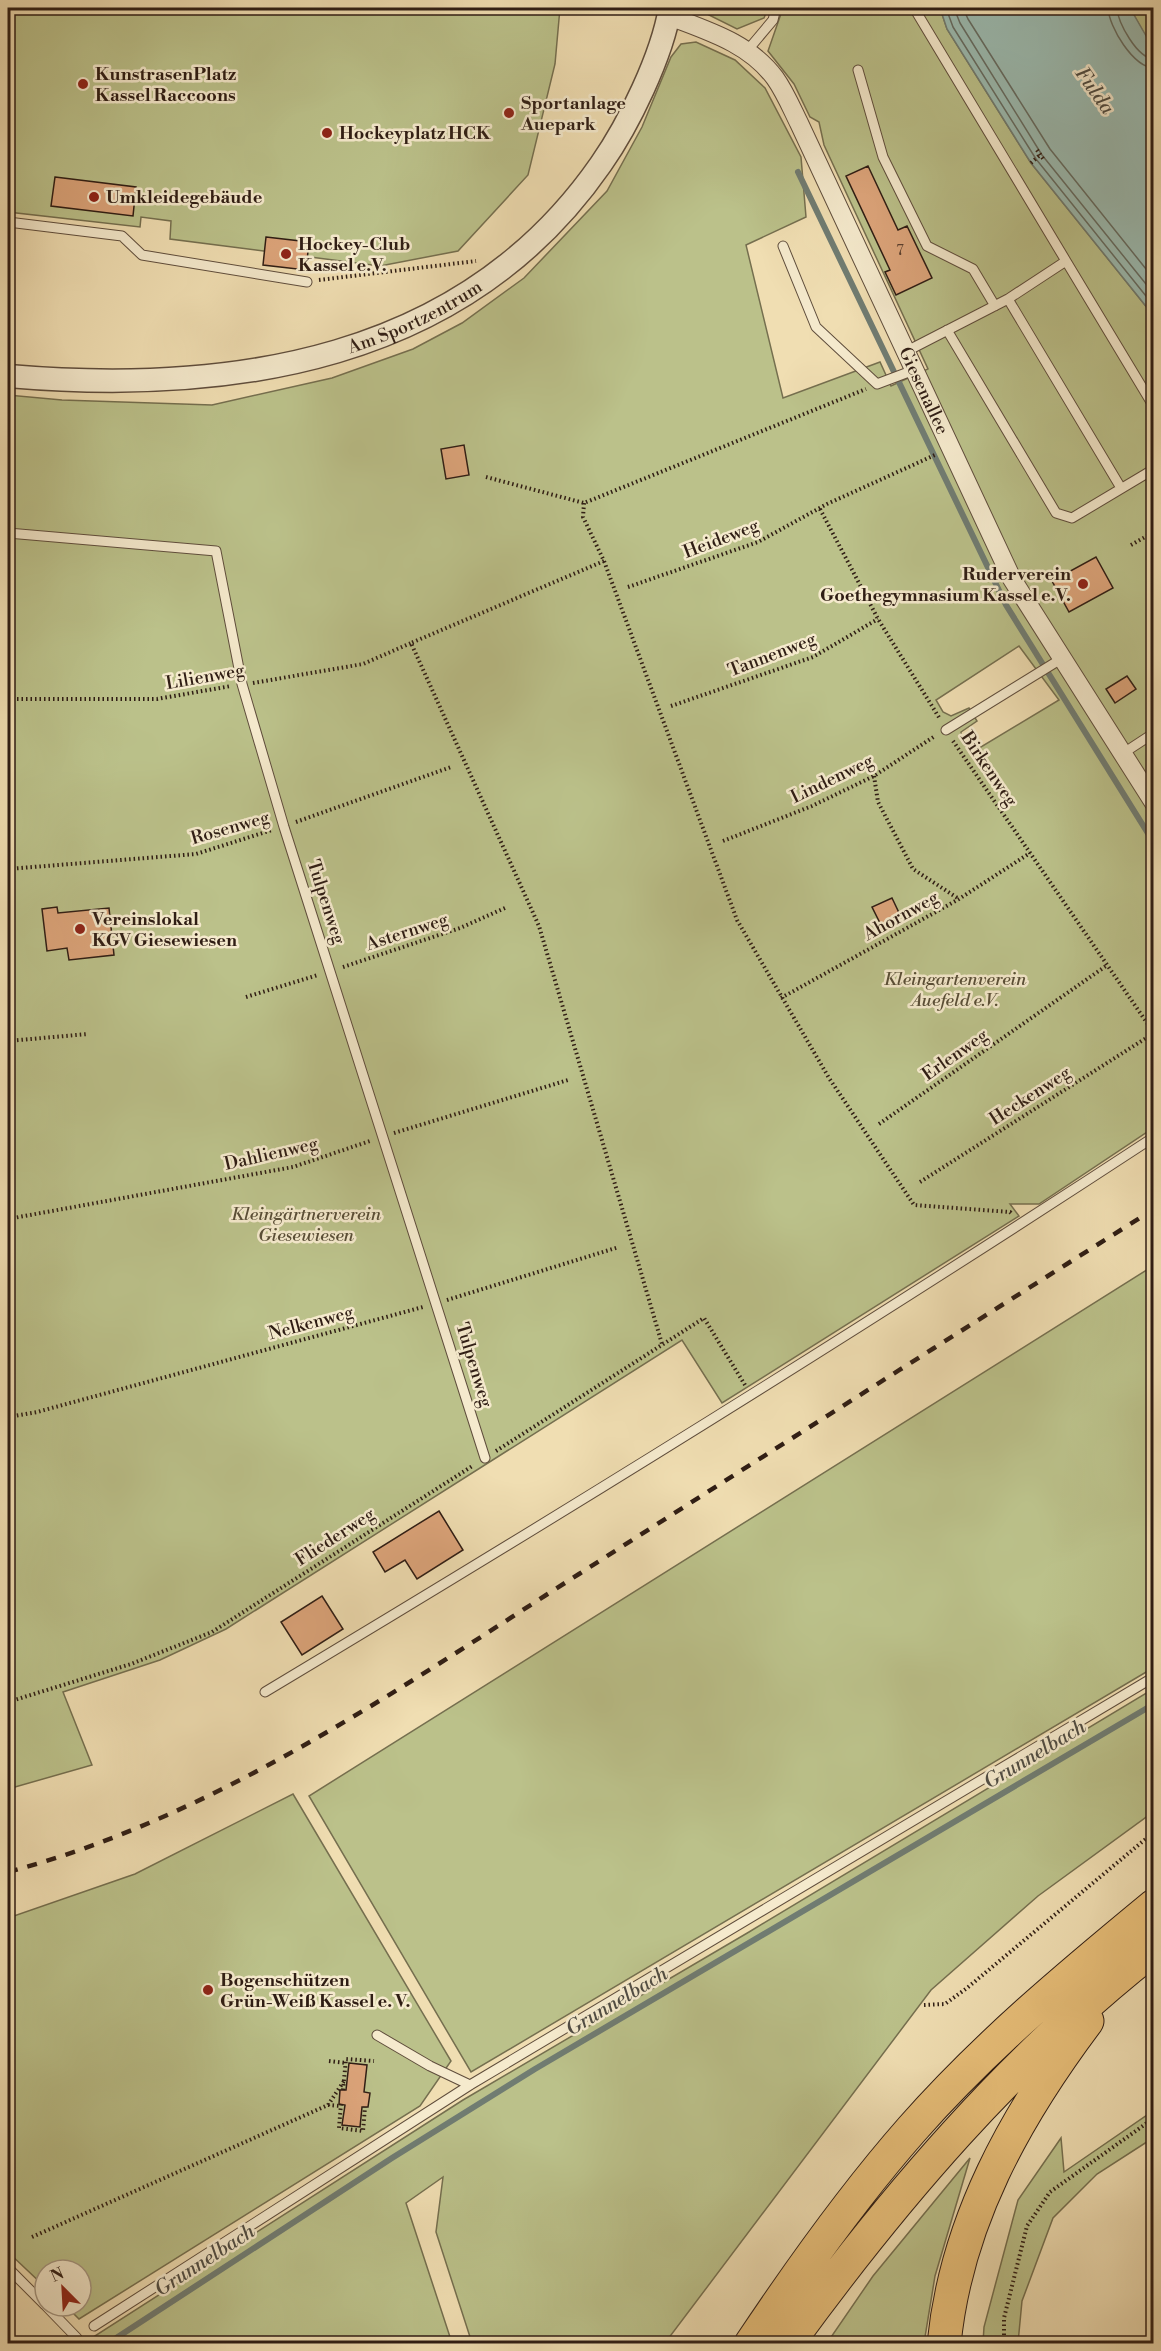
<svg xmlns="http://www.w3.org/2000/svg" width="1161" height="2351" font-family="'Libre Bodoni',serif">
<style>
.green{fill:#bbc18a;stroke:#756f4f;stroke-width:1.5;fill-rule:evenodd}
.water{fill:#9bbbb1;stroke:#707c72;stroke-width:1.5}
.lines{fill:none;stroke-linecap:round;stroke-linejoin:round}
.shore{stroke:#656c62;stroke-width:1.5}
.stream{stroke:#707c72;stroke-width:6}
.building{fill:#dca47a;stroke:#2f1d14;stroke-width:1.5}
.service-casing{stroke:#5f4d3c;stroke-width:11}
.minor-casing{stroke:#5f4d3c;stroke-width:20}
.tertiary-casing{stroke:#5f4d3c;stroke-width:25}
.motorway-casing{stroke:#2f1d14;stroke-width:35}
.path{stroke:#2f1d14;stroke-width:4;stroke-dasharray:1.5 3;stroke-linecap:butt}
.service{stroke:#f5eacd;stroke-width:9}
.minor{stroke:#f5eacd;stroke-width:18}
.tertiary{stroke:#f5eacd;stroke-width:22}
.motorway{stroke:#e8bf79;stroke-width:33}
.rail{stroke:#2f1d14;stroke-width:4.5;stroke-dasharray:10 10;stroke-linecap:butt}
.poi-dot{fill:#8f2418;stroke:#f5eacd;stroke-width:2}
.labels{text-anchor:middle;dominant-baseline:central;stroke-width:5;stroke-linejoin:round;paint-order:stroke}
.number-label{font-size:15px;fill:#5a3f2e}
.poi-label{font-size:18px;font-weight:bold;fill:#2f1d14;stroke:#f5eacd;text-anchor:start}
.street-label{font-size:18px;fill:#2f1d14;stroke:#f5eacd}
.park-label{font-size:18px;font-style:italic;fill:#594e37;stroke:#f5eacd}
.water-label{font-size:20px;font-style:italic;fill:#4f4c43;stroke:#f5eacd}
</style>
<rect width="100%" height="100%" fill="#f0deb2"/>
<filter id="stains"><feTurbulence type="fractalNoise" baseFrequency=".00333" numOctaves="4"/><feColorMatrix values="0 0 0 0 .2 0 0 0 0 .09 0 0 0 0 .02 0 0 0 .5 -.17"/></filter>
<radialGradient id="worn" r=".72"><stop offset=".6" stop-color="#630" stop-opacity="0"/><stop offset="1" stop-color="#630" stop-opacity=".3"/></radialGradient>
<path class="green" d="M 8,8 L 560,8 L 555,64 L 528,175 L 458,251 L 380,266 L 170,239 L 171,221 L 141,217 L 140,227 L 8,212 Z
M 695,8 L 768,8 L 764,18 L 737,29 Z
M 783,8 L 940,8 L 947,29 L 1031,163 L 1153,315 L 1153,1128 L 1039,1204 L 1010,1204 L 1019,1216 L 722,1403 L 682,1340 L 226,1629 L 160,1660 L 63,1692 L 92,1765 L 8,1789 L 8,395 L 62,400 L 212,405 L 332,378 L 413,349 L 462,323 L 524,278 L 607,191 L 642,127 L 671,57 L 681,44 L 696,42 L 735,60 L 765,88 L 801,157 L 806,217 L 746,245 L 783,398 L 880,362 L 891,386 L 928,369 L 824,145 L 819,122 L 810,117 L 794,84 L 768,51 ZM 1019,646 L 1059,700 L 971,753 L 962,740 L 961,732 L 977,721 L 969,708 L 951,716 L 943,712 L 936,700 Z
M 1130,8 L 1153,8 L 1153,48 L 1150,44 Z
M 1153,1266 L 1153,1668 L 471,2072 L 309,1796 Z
M 1153,1689 L 1153,1812 L 1038,1896 L 931,1990 L 665,2343 L 472,2343 L 436,2232 L 443,2177 L 406,2203 L 452,2343 L 88,2343 L 87,2341 L 463,2100 L 749,1932 Z
M 293,1794 L 451,2061 L 420,2106 L 79,2319 L 66,2306 L 81,2306 L 81,2270 L 45,2270 L 45,2287 L 8,2252 L 8,1918 L 135,1874 Z
M 1153,2111 L 1153,2138 L 1097,2174 L 1053,2218 L 1022,2301 L 1018,2343 L 983,2343 L 984,2327 L 1018,2200 L 1061,2138 L 1064,2172 Z
M 970,2158 L 935,2276 L 924,2343 L 827,2343 L 873,2276 Z"/>
<path class="water" d="M 940,8 L 1130,8 L 1153,48 L 1153,315 L 1031,163 L 947,29 Z"/>
<g class="lines">
<path class="shore" d="M 946,8 L 953,27 L 1036,159 L 1154,306
M 954,8 L 960,23 L 1042,155 L 1154,294
M 963,8 L 968,19 L 1050,149 L 1154,279
M 1108,8 C 1109,27 1133,67 1154,68
M 1117,8 C 1118,23 1137,58 1154,59"/>
<path class="stream" d="M 757,8 L 758,12
M 798,172 L 1006,605 L 1154,843
M 107,2344 L 392,2158 L 535,2069 L 1154,1704"/>
</g>
<path class="building" d="M 868,166 L 898,230 L 907,226 L 932,278 L 896,295 L 885,272 L 890,270 L 846,176 Z
M 55,177 L 136,187 L 133,216 L 51,206 Z
M 266,237 L 309,242 L 306,270 L 263,265 Z
M 464,445 L 469,475 L 446,479 L 441,449 Z
M 1096,557 L 1113,588 L 1069,612 L 1052,581 Z
M 1127,676 L 1136,689 L 1115,703 L 1106,689 Z
M 892,898 L 901,917 L 882,927 L 872,907 Z
M 57,907 L 58,913 L 109,908 L 114,955 L 69,960 L 67,948 L 47,951 L 42,909 Z
M 439,1511 L 463,1550 L 417,1579 L 405,1560 L 385,1572 L 373,1552 Z
M 322,1596 L 343,1629 L 302,1655 L 281,1622 Z
M 349,2063 L 367,2065 L 364,2092 L 370,2093 L 368,2107 L 362,2107 L 360,2127 L 342,2125 L 345,2105 L 339,2104 L 340,2090 L 346,2090 Z"/>
<g class="lines">
<g class="service-casing">
<path id="service" d="M 747,51 L 773,20 L 776,8
M 858,70 L 883,157 L 927,246 L 973,269 L 995,306
M 8,222 L 122,236 L 142,255 L 307,282
M 783,246 L 816,327 L 877,384 L 914,370
M 1066,261 L 1154,407
M 1008,299 L 1121,488
M 947,330 L 1056,513 L 1072,518 L 1154,469
M 905,352 L 1008,299 L 1066,261 L 914,8
M 8,533 L 216,551 L 242,684 L 284,827 L 485,1458
M 946,730 L 1061,659
M 1122,754 L 1154,733
M 265,1692 C 564,1513 861,1329 1154,1137
M 377,2035 L 430,2066 L 470,2085
M 8,2268 L 45,2305
M 46,2306 L 77,2338
M 94,2326 L 470,2085 L 1154,1677"/>
</g>
<g class="minor-casing">
<g id="minor">
<path id="s1" d="M 669,16 C 708,31 749,43 775,78 C 785,92 792,109 799,123 L 1012,579 L 1154,803"/>
</g>
</g>
<g class="tertiary-casing">
<g id="tertiary">
<path id="s2" d="M 8,376 C 231,395 464,362 601,164 C 629,124 662,56 670,8"/>
</g>
</g>
<g class="motorway-casing">
<path id="motorway" d="M 751,2344 C 801,2269 853,2196 912,2129 C 985,2046 1069,1976 1154,1906
M 787,2344 C 894,2197 1010,2061 1154,1948
M 944,2344 C 956,2222 1015,2117 1087,2021"/>
</g>
<path class="path" d="M 1037,150 L 1044,160
M 1031,163 L 1040,155
M 319,280 L 476,261
M 486,477 L 584,503 L 866,389
M 584,503 L 583,517 L 604,561 L 737,920 L 829,1078 L 914,1205 L 1010,1212 L 1012,1214
M 820,509 L 878,619 L 940,719
M 1131,545 L 1154,532
M 604,561 L 411,643 L 539,926 L 662,1344
M 628,587 L 758,542 L 827,504 L 935,455
M 253,683 L 363,664 L 411,643
M 8,699 L 157,699 L 231,686
M 671,706 L 813,657 L 878,619
M 953,741 L 1154,1033
M 874,776 L 878,802 L 913,869 L 959,899
M 296,822 L 451,767
M 723,841 L 812,806 L 874,776 L 935,736
M 8,869 L 196,854 L 272,830
M 343,967 L 460,928 L 505,908
M 246,997 L 318,975
M 781,998 L 959,899 L 1030,853
M 8,1041 L 88,1034
M 879,1124 L 1106,966
M 394,1133 L 568,1080
M 920,1182 L 1154,1033
M 8,1219 L 293,1167 L 370,1141
M 447,1300 L 619,1247
M 8,1417 L 37,1412 L 423,1307
M 496,1451 L 704,1318 L 745,1385
M 8,1702 L 131,1664 L 212,1632 L 474,1465
M 924,2005 L 945,2004 L 967,1988 L 1154,1832
M 329,2061 L 346,2063
M 343,2090 L 346,2059 L 374,2061
M 341,2104 L 339,2128 L 363,2131 L 365,2107
M 328,2105 L 341,2106
M 32,2237 L 328,2105 L 344,2081
M 1004,2344 L 1004,2318 L 1027,2226 L 1050,2192 L 1154,2118"/>
<use href="#service" class="service"/>
<use href="#minor" class="minor"/>
<use href="#tertiary" class="tertiary"/>
<use href="#motorway" class="motorway"/>
<path class="rail" d="M 8,1872 C 216,1817 398,1689 579,1574 C 770,1452 962,1330 1154,1209"/>
</g>
<g class="poi-dot">
<circle cx="83" cy="84" r="6"/>
<circle cx="509" cy="113" r="6"/>
<circle cx="327" cy="133" r="6"/>
<circle cx="94" cy="197" r="6"/>
<circle cx="286" cy="254" r="6"/>
<circle cx="1083" cy="584" r="6"/>
<circle cx="80" cy="929" r="6"/>
<circle cx="208" cy="1990" r="6"/>
</g>
<g class="labels">
<g class="number-label">
<text x="900" y="250">7</text>
</g>
<g class="poi-label">
<text x="95" y="74">KunstrasenPlatz<tspan x="95" dy="21">Kassel Raccoons</tspan></text>
<text x="521" y="103">Sportanlage<tspan x="521" dy="21">Auepark</tspan></text>
<text x="339" y="133">Hockeyplatz HCK</text>
<text x="106" y="197">Umkleidegebäude</text>
<text x="298" y="244">Hockey-Club<tspan x="298" dy="21">Kassel e.V.</tspan></text>
<text x="1071" y="574" text-anchor="end">Ruderverein<tspan x="1071" dy="21">Goethegymnasium Kassel e.V.</tspan></text>
<text x="92" y="919">Vereinslokal<tspan x="92" dy="21">KGV Giesewiesen</tspan></text>
<text x="220" y="1980">Bogenschützen<tspan x="220" dy="21">Grün-Weiß Kassel e. V.</tspan></text>
</g>
<g class="street-label">
<text stroke="none"><textPath href="#s2" startOffset="417">Am Sportzentrum</textPath></text>
<text stroke="none"><textPath href="#s1" startOffset="471">Giesenallee</textPath></text>
<text transform="translate(721 539) rotate(-21)">Heideweg</text>
<text transform="translate(772 655) rotate(-21)">Tannenweg</text>
<text transform="translate(205 677) rotate(-10)">Lilienweg</text>
<text transform="translate(989 769) rotate(56)">Birkenweg</text>
<text transform="translate(832 779) rotate(-26)">Lindenweg</text>
<text transform="translate(230 828) rotate(-16)">Rosenweg</text>
<text transform="translate(326 902) rotate(72)">Tulpenweg</text>
<text transform="translate(901 916) rotate(-29)">Ahornweg</text>
<text transform="translate(407 932) rotate(-18)">Asternweg</text>
<text transform="translate(955 1055) rotate(-35)">Erlenweg</text>
<text transform="translate(1030 1096) rotate(-33)">Heckenweg</text>
<text transform="translate(271 1154) rotate(-13)">Dahlienweg</text>
<text transform="translate(311 1323) rotate(-15)">Nelkenweg</text>
<text transform="translate(474 1365) rotate(73)">Tulpenweg</text>
<text transform="translate(335 1537) rotate(-33)">Fliederweg</text>
</g>
<g class="park-label">
<text x="955" y="979">Kleingartenverein<tspan x="955" dy="21">Auefeld e.V.</tspan></text>
<text x="306" y="1214">Kleingärtnerverein<tspan x="306" dy="21">Giesewiesen</tspan></text>
</g>
<g class="water-label">
<text transform="translate(1094 91) rotate(55)">Fulda</text>
<text transform="translate(1035 1755) rotate(-31)">Grunnelbach</text>
<text transform="translate(617 2002) rotate(-31)">Grunnelbach</text>
<text transform="translate(205 2261) rotate(-33)">Grunnelbach</text>
</g>
</g>
<rect width="1161" height="2351" fill="none" stroke="#f0deb2" stroke-width="30"/>
<rect x="9" y="9" width="1143" height="2333" fill="none" stroke="#2f1d14" stroke-width="3"/>
<rect x="15" y="15" width="1131" height="2321" fill="none" stroke="#2f1d14" stroke-width="1.5"/>
<g transform="translate(63 2288) rotate(336)"><circle r="28" fill="#f5eacd" stroke="#a69883" stroke-width="1.5"/>
<path d="M0-4.5L10 22L0 15L-10 22Z" fill="#8f2418"/>
<text y="-9" font-size="16" font-weight="bold" text-anchor="middle" fill="#2f1d14">N</text>
</g>
<rect width="100%" height="100%" filter="url(#stains)"/>
<rect width="100%" height="100%" fill="url(#worn)"/>
</svg>
